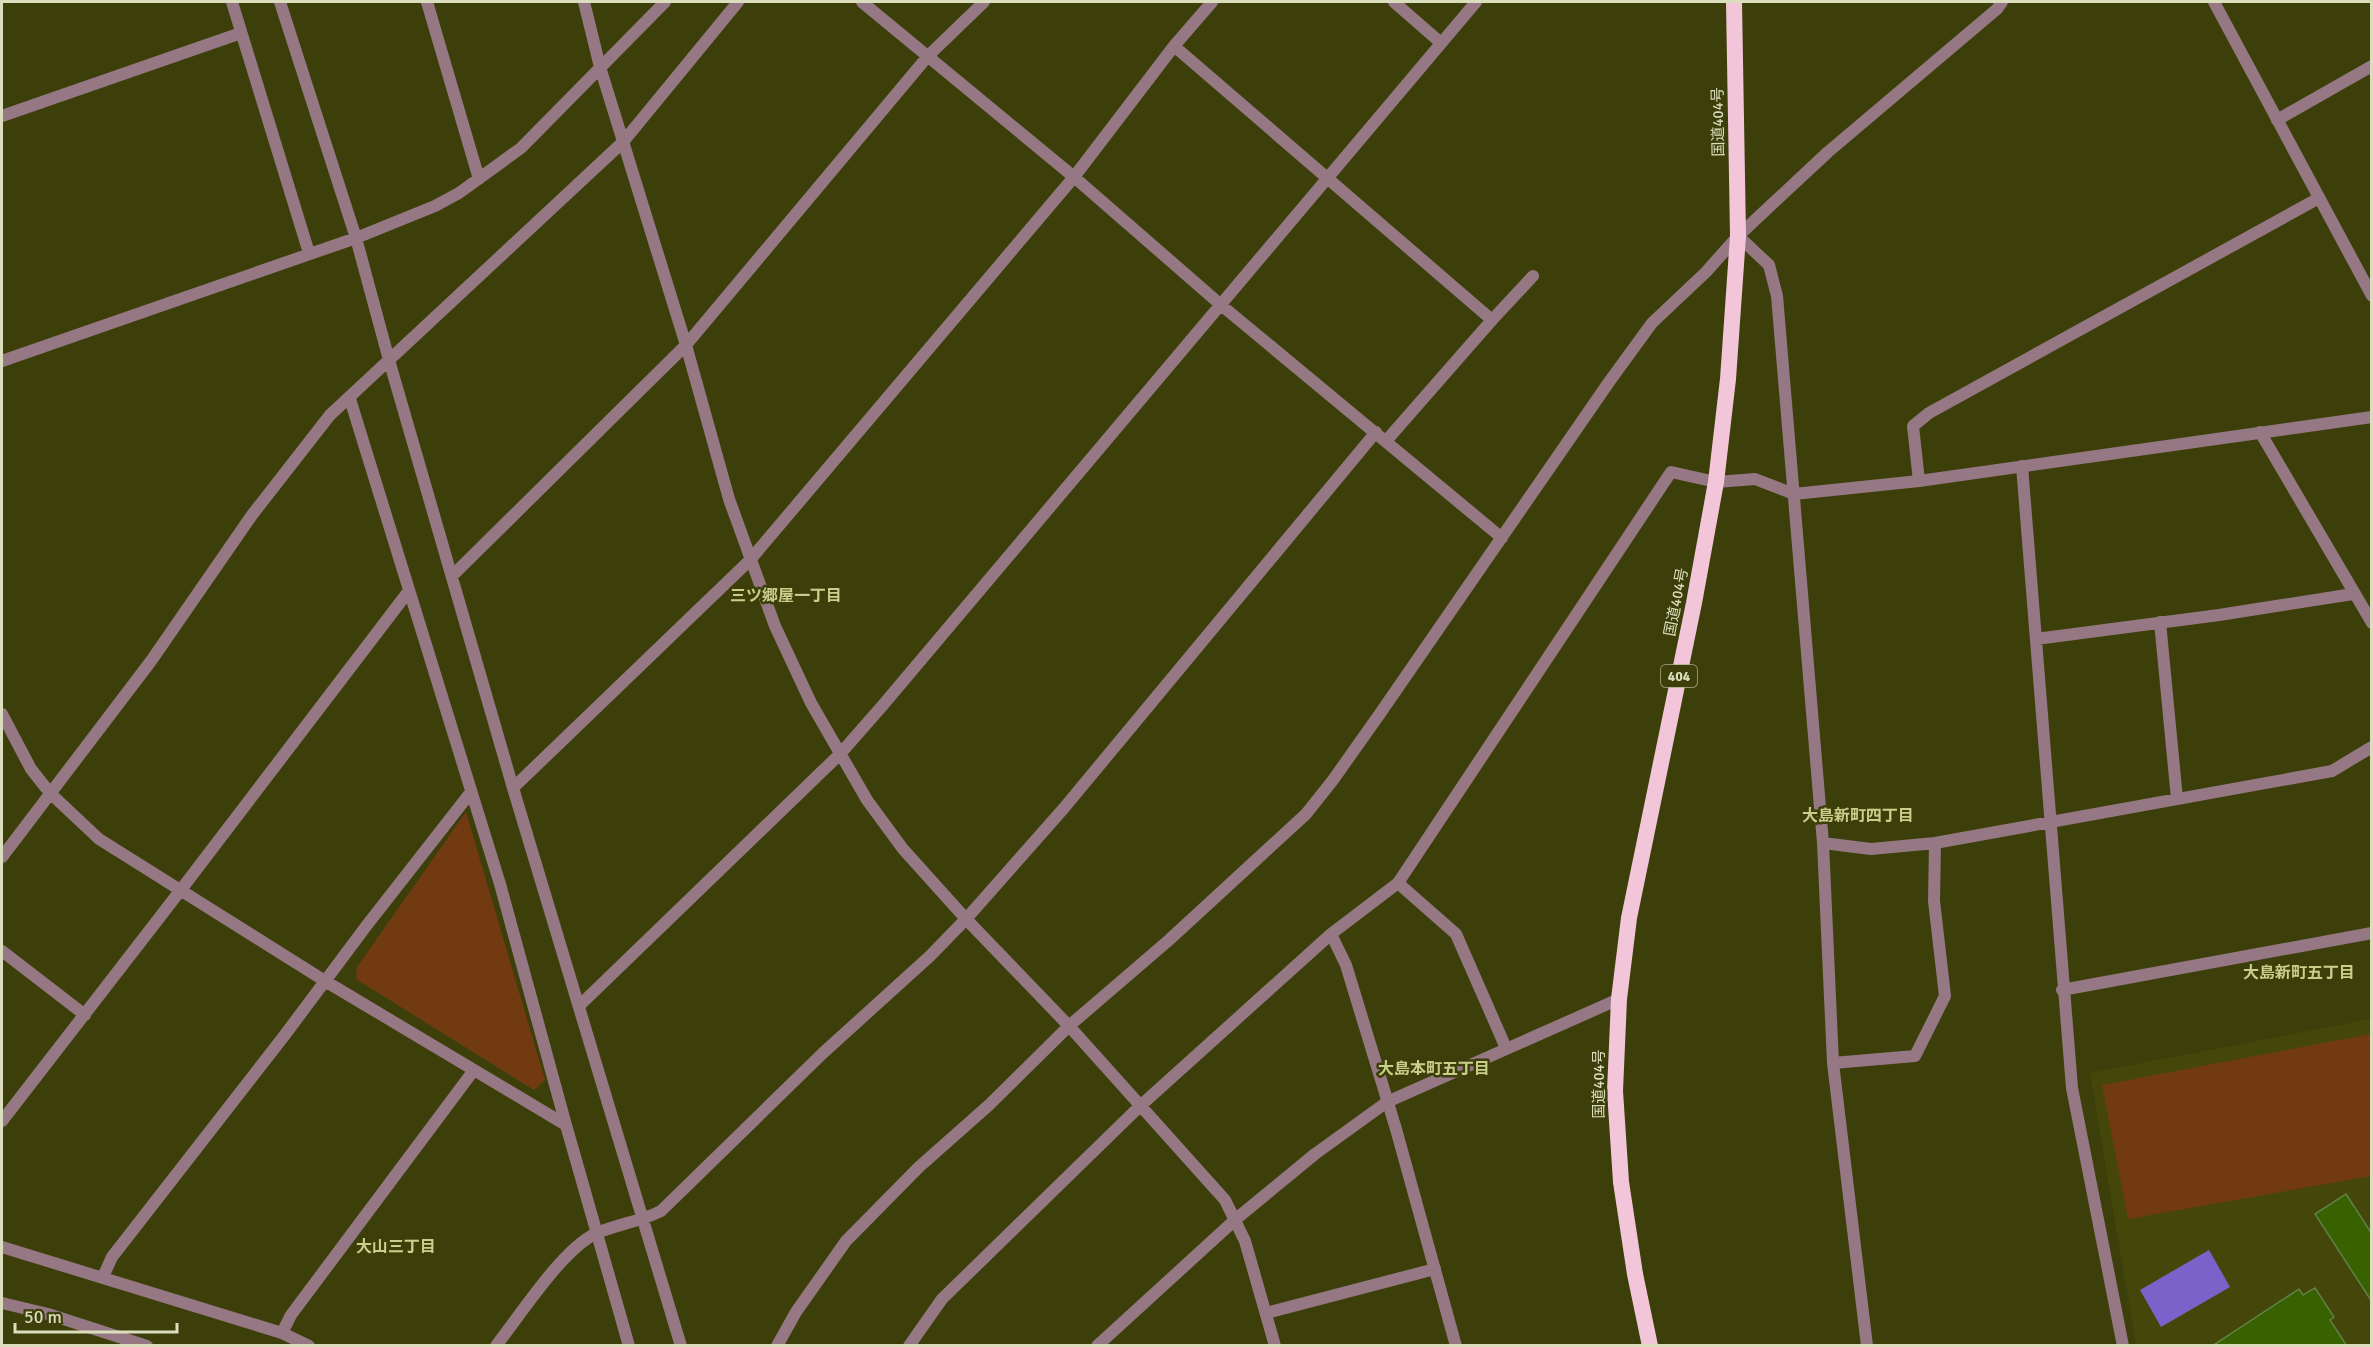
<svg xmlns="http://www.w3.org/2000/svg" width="2373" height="1347" font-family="Signika,'Noto Sans JP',sans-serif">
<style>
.built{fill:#444709}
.green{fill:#723a11}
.water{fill:#7b62ca}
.building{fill:#386100;stroke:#618048;stroke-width:1.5}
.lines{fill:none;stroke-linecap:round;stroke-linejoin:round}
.service{stroke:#967884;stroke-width:12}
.minor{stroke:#967884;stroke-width:12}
.tertiary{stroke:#967884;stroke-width:12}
.trunk{stroke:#f2c6d8;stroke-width:16}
.labels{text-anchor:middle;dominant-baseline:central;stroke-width:5;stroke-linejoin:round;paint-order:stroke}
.shield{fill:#3d3f0b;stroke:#acae88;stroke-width:1.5}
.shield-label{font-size:14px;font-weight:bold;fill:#dbdebd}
.street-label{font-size:15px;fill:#dbdebd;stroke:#3d3f0b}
.neighbourhood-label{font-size:16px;font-weight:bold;fill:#c9cf8b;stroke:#3d3f0b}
</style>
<rect width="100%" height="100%" fill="#3d3f0b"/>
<path class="built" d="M 2371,1019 L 2371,1345 L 2136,1345 L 2090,1073 Z"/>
<path class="green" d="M 466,812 L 545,1080 L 534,1090 L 356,979 L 357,967 Z
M 2371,1034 L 2371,1176 L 2128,1219 L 2102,1085 Z"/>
<path class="water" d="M 2209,1250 L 2230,1287 L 2161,1327 L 2140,1290 Z"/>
<path class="building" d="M 2346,1194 L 2372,1234 L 2372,1302 L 2315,1214 Z
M 2315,1288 L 2334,1317 L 2330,1320 L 2347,1346 L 2212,1346 L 2299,1289 L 2303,1295 Z"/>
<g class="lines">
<path class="service" d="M 1266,1313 L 1435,1269"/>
<path class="minor" d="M 232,2 L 309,253
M 280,2 L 356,238 L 389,360 L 513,788 L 681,1346
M 427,2 L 479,179
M 584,2 L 600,67 L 686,345 L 729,499 L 775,626 L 811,703 L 867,800 L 903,849 L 966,919 L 1069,1026 L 1225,1200 L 1245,1241 L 1275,1346
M 862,2 L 1074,177 L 1221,305 L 1502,538
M 1394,2 L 1441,43
M 1174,46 L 1492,320
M 2,116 L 241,33
M 2277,120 L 2372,66
M 1738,236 L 1769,265 L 1777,296 L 1823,843 L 1833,1063 L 1867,1346
M 2,361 L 356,238 L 435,206 L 459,193 L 521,148 L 665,2
M 350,399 L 500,884 L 566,1125
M 2260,432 L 2372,623
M 1386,441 L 1492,320 L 1533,276
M 2022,466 L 2072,1088 L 2123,1346
M 1919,481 L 1913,426 L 1929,413 L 2319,198
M 452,576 L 686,345 L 928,56 L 984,2
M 2160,622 L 2177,799
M 2036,639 L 2219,615 L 2353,594
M 2,714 L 31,769 L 50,793 L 99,839 L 325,981 L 566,1125 L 629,1346
M 513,788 L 750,560 L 1074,177 L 1174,46 L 1212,2
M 1823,843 L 1871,849 L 1935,843 L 2332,771 L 2372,747
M 2,857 L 151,661 L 252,515 L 330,415 L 623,142 L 738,2
M 1398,883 L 1456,934 L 1506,1048
M 1331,934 L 1346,965 L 1396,1129 L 1456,1346
M 2,951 L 85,1015
M 2062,990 L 2372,933
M 579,1006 L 840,754 L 883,705 L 1476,2
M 1833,1063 L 1915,1056 L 1945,996 L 1934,901 L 1935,843
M 2,1121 L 180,891 L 408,592
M 2,1247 L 282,1333 L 309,1346
M 103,1277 L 112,1257 L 284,1036 L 367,925 L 471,792
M 2,1303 L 48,1314 L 147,1346
M 282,1333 L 291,1315 L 474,1070
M 496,1346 C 520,1315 562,1250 595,1234 C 616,1224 640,1222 661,1211 L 823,1053 L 930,956 L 966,919 L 1064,808 L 1376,432
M 777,1346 L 796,1312 L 846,1241 L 919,1167 L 989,1105 L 1069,1026 L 1169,940 L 1306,814 L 1333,780 L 1379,715 L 1609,382 L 1652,323 L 1706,272 L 1738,236 L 1828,152 L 1997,9 L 2002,2
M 909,1346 L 942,1299 L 1139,1107 L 1331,934 L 1398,883 L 1671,472 L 1716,482"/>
<path class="tertiary" d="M 2214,2 L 2372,296
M 1716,482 L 1755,479 L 1794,494 L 1919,481 L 2372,417
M 1097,1346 L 1236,1219 L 1315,1154 L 1387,1102 L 1619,999"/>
<path class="trunk" d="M 1650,1346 L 1635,1274 L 1621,1182 L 1615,1091 L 1619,999 L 1629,918 L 1694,603 L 1716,482 L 1728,379 L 1738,236 L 1734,2"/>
</g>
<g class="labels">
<rect class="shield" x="1661" y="665" width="36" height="22" rx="4.5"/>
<g class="shield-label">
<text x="1679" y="676">404</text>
</g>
<g class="street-label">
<text transform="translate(1718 122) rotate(-91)">国道404号</text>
<text transform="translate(1676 602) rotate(-79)">国道404号</text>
<text transform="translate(1599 1084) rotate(-90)">国道404号</text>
</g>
<g class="neighbourhood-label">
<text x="786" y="596">三ツ郷屋一丁目</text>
<text x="1858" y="816">大島新町四丁目</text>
<text x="2299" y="973">大島新町五丁目</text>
<text x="1434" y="1069">大島本町五丁目</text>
<text x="396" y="1247">大山三丁目</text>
</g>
</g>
<rect width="2373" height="1347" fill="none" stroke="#dbdebd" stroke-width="6"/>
<path d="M15 1323v9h162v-9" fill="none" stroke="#dbdebd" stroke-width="3"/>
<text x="24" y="1323" font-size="18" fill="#dbdebd" stroke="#3d3f0b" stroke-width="4.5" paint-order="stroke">50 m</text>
</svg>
